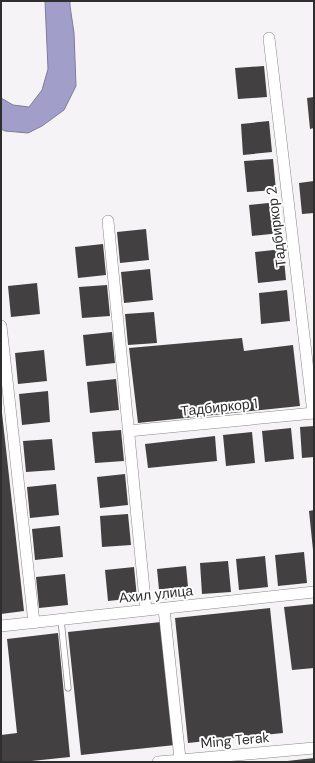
<svg xmlns="http://www.w3.org/2000/svg" width="315" height="763" font-family="'DM Sans',sans-serif">
<style>
.water{fill:#a19ec9;stroke:#7f7c9b}
.building{fill:#434042}
.lines{fill:none;stroke-linecap:round;stroke-linejoin:round}
.lane-casing{stroke:#8b888b;stroke-width:7}
.street-casing{stroke:#8b888b;stroke-width:12}
.lane{stroke:#fff;stroke-width:5.5}
.street{stroke:#fff;stroke-width:11}
.labels{text-anchor:middle;dominant-baseline:central;stroke-width:4;stroke-linejoin:round;paint-order:stroke}
.street-label{font-size:14px;fill:#2f2e2f;stroke:#fff}
</style>
<rect width="100%" height="100%" fill="#f6f3f6"/>
<path class="water" d="M45,1H70V6L74,33L76,86L64,110L42,126L28,133L5,131L1,129V98L13,105L29,107L42,90L48,69Z"/>
<path class="building" d="M264,66L267,97L238,99L235,68Z
M314,97V128L310,129L307,98Z
M269,121L272,152L243,155L241,124Z
M273,159L276,190L247,192L244,161Z
M314,181V213L302,214L299,183Z
M278,202L281,233L252,236L249,205Z
M146,229L149,260L120,263L117,232Z
M103,244L106,275L78,278L75,247Z
M283,249L286,280L258,283L255,252Z
M150,269L153,300L124,303L121,272Z
M37,283L40,314L11,317L8,286Z
M107,285L110,316L82,318L79,287Z
M287,290L290,321L261,324L259,293Z
M154,312L157,343L128,345L125,314Z
M112,332L115,363L86,366L83,335Z
M242,338L244,351L293,345L300,406L138,423L129,348Z
M44,350L47,381L18,384L15,353Z
M116,379L119,410L90,413L87,382Z
M48,391L50,422L22,425L19,394Z
M1,413H2L24,611L1,614Z
M314,426V457L302,458L300,427Z
M291,428L294,459L265,462L262,431Z
M121,430L124,461L95,463L92,432Z
M252,432L255,463L226,466L223,435Z
M215,436L217,461L148,468L145,444Z
M52,439L55,470L26,472L23,441Z
M125,474L128,505L100,508L97,477Z
M56,484L59,515L30,518L27,487Z
M314,510V550H313L309,511Z
M128,514L131,545L102,547L100,516Z
M60,526L63,557L35,560L32,529Z
M304,552L307,583L278,586L275,555Z
M265,556L268,587L239,590L236,559Z
M228,561L231,592L202,594L200,563Z
M186,566L189,597L160,600L157,569Z
M134,567L137,598L108,601L105,570Z
M65,574L68,605L39,608L36,577Z
M314,604V668L292,670L284,607Z
M270,608L283,733L188,743L175,618Z
M161,622L175,745L81,755L68,632Z
M58,633L70,757L22,762H1V735L17,733L7,639Z
M314,758V762H287V761Z"/>
<g class="lines">
<g class="lane-casing">
<path id="lane" d="M61,620L68,688"/>
</g>
<g class="street-casing">
<path id="street" d="M269,38L313,413
M108,221L146,610
M1,326L34,623
M128,431L314,413
M164,609L180,759
M1,626L314,592
M158,762L314,748"/>
</g>
<use href="#lane" class="lane"/>
<use href="#street" class="street"/>
</g>
<g class="labels">
<g class="street-label">
<text transform="translate(276 227) rotate(-97)">Тадбиркор 2</text>
<text transform="translate(219 407) rotate(-6)">Тадбиркор 1</text>
<text transform="translate(156 594) rotate(-6)">Ахил улица</text>
<text transform="translate(235 740) rotate(-5)">Ming Terak</text>
</g>
</g>
<rect width="315" height="763" fill="none" stroke="#2f2e2f" stroke-width="4"/>
</svg>
